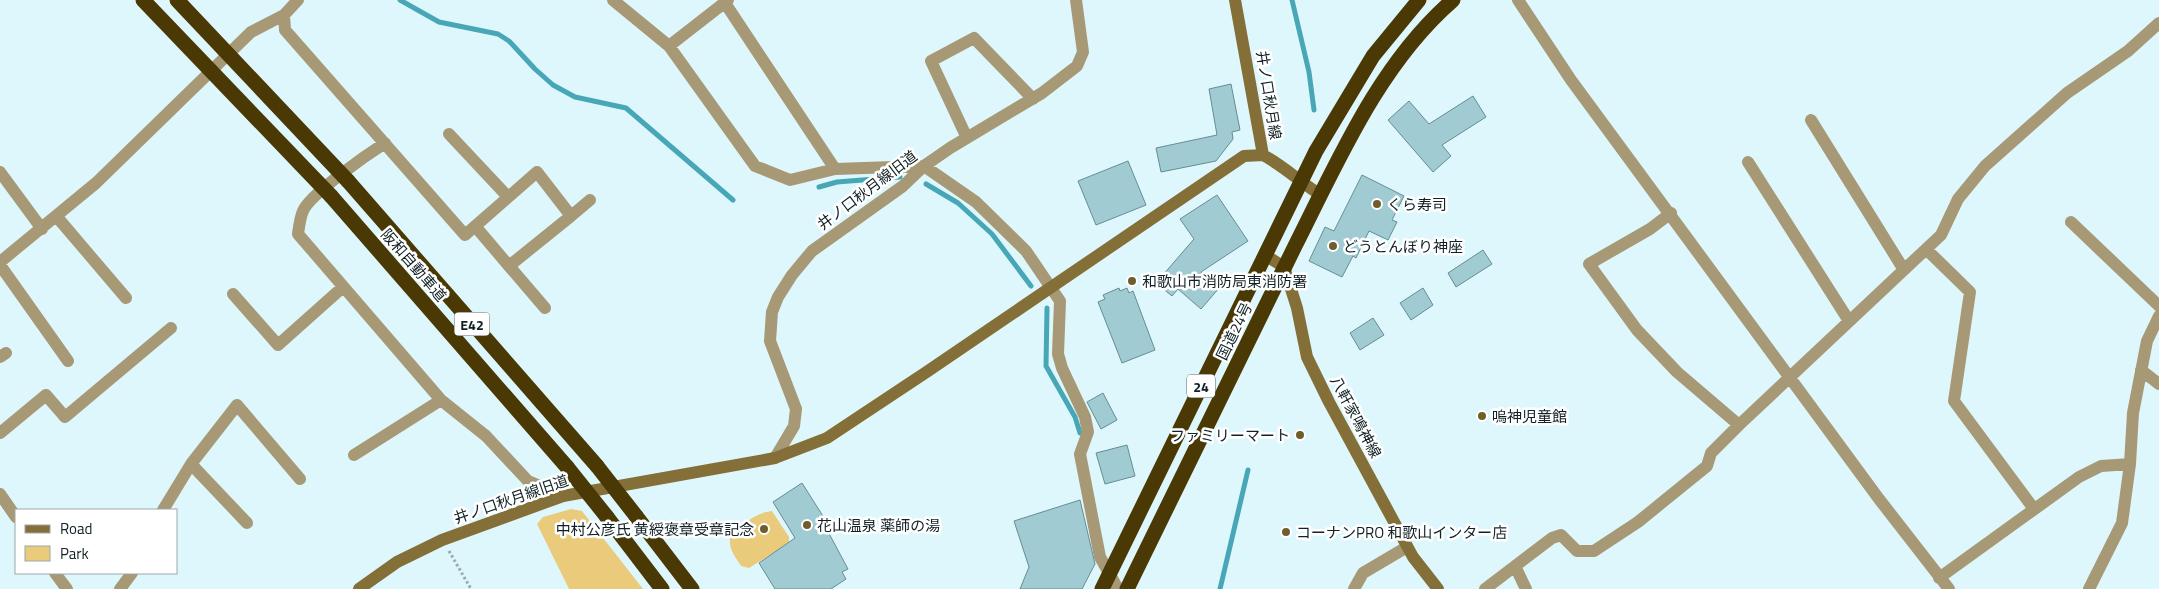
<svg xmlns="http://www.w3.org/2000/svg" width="2159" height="589" font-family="'Titillium Web','Noto Sans JP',sans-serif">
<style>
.green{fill:#e9cb7b}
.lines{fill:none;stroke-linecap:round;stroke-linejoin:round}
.stream{stroke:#48a7b7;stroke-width:5}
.building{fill:#a1cbd3;stroke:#658d94}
.path{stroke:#96acb0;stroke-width:3;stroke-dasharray:2.5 2.5;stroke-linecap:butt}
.street{stroke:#a79975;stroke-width:12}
.secondary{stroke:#836f37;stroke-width:12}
.highway{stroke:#4a3904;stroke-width:15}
.highway-bridge{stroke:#4a3904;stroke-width:15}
.poi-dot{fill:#6f5d2b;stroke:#fff;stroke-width:2}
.labels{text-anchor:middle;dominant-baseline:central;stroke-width:5;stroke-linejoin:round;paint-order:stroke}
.shield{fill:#fff;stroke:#586466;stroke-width:1}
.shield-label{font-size:14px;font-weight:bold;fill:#112125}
.street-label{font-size:15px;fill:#112125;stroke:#fff}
.poi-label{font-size:15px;fill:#112125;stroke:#fff;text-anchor:start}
</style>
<rect width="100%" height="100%" fill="#def7fc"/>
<path class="green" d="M571,509L582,511L643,589H569L537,524L543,517Z
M772,511L789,537V543L749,568L741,566C734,555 727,547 731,534C748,523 751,514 772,511Z"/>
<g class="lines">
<path class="stream" d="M400,0L439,22L498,34L509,41L535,69L553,85L575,97L626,108L733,200
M1292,0L1309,72L1314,110
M926,184L958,203L992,234L1031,286
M819,187L837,182L900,177
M1047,308L1046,366L1075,417L1080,433
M1220,589L1248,470"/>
</g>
<path class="building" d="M1231,84L1240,130L1232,132L1233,139L1216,161L1161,172L1156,148L1217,135L1209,89Z
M1473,96L1486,117L1442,145L1451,156L1433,172L1388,120L1409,101L1429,124Z
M1128,161L1146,205L1096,225L1078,181Z
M1362,175L1404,196L1392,220L1397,222L1388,240L1369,231L1356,258L1353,256L1342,277L1309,261L1325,227L1334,231Z
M1217,195L1248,241L1201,272L1220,287L1201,309L1178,289L1172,296L1156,283L1194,239L1180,219Z
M1483,250L1492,264L1456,287L1448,273Z
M1119,288L1120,291L1127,288L1129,293L1133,291L1155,350L1122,363L1098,302L1105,299L1103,295Z
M1423,288L1433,305L1411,320L1400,303Z
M1373,318L1384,335L1360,350L1350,333Z
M1103,393L1117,420L1101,429L1087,402Z
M1127,445L1135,476L1105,484L1096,453Z
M802,483L828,524L825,526L848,569L842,572L846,579L831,589H775L759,563L795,538L773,502Z
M1080,500L1095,564L1082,589H1020L1029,567L1014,521Z"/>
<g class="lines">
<path class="path" d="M449,551L471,589"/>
<path class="street" d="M613,0L669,46L755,166L790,180L835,169L924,166L976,202L1026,251L1060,301L1058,354L1062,368L1085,417L1088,432L1080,454L1100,557L1118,589
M1518,0L1571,80L1879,499L1949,589
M725,3L835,169
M284,15L285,30L465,235L537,172L571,216L509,266L475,226
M669,46L728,0
M1811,120L1904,270
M449,134L508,197
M967,138L931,61L974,38L1033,99
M385,143C368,154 310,194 303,211C300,218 299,227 298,234L441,400L486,436L528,481L563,496
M1748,162L1849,321
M0,172L42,229
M1671,213L1650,229L1589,264L1637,330L1677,372L1739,425
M571,216L590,200
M57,217L126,298
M2071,222L2159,306
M1926,249L1970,292L1954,401L2034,509
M0,262L96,183L251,32L284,15L298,0
M0,265L68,361
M509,266L545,308
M233,294L278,345L343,287
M0,357L6,353
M2141,370L2159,384
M0,433L46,395L65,417L171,328
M354,455L441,400
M775,458L794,426L796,409L770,341L772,312L778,297L792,275L812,251L903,186L924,166L950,148L1042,93L1077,66L1083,52L1076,0
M191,464L247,523
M0,494L16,517
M163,510L191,464L237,405L300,479
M1515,566L1526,589
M55,573L67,589
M1939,578L2079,477L2101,466L2130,464
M120,589L132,573
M1354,589L1363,573L1407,547
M1485,589L1552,538L1561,535L1577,551H1594L1638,522L1707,466L1711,453L1739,425L1941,235L1958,199L1985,166L2067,93L2128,51L2159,23
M2089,589L2122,523L2130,464L2133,413L2147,341L2159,316"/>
<path class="secondary" d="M1235,0L1263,155
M1263,155C1284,166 1301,183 1321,195
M1265,255L1284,267L1297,308L1307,357L1329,402L1413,557L1438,589
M359,589L397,562L442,540L563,496L775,458L827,438L928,371L1244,156L1263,155"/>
<path class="highway" d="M348,181L597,466
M331,196L567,467
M636,516L692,589
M607,517L662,589
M1102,589L1316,151L1373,56L1419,0
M1127,589C1183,475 1238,360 1295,246C1338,161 1379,64 1453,0"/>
<path class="highway-bridge" d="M143,0L331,196
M177,0L348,181
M597,466L636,516
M567,467L607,517"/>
</g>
<g class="poi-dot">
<circle cx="1377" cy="204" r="5"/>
<circle cx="1333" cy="246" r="5"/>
<circle cx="1132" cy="281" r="5"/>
<circle cx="1482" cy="416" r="5"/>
<circle cx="1300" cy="435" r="5"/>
<circle cx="807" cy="525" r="5"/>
<circle cx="764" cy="529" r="5"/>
<circle cx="1286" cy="532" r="5"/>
</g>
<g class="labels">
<g class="shield">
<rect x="454.5" y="312.5" width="35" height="23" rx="4"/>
<rect x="1187" y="374.5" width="28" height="23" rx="4"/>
</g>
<g class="shield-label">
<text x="472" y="324">E42</text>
<text x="1201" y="386">24</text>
</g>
<g class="street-label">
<text transform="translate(1269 95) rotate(81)">井ノ口秋月線</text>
<text transform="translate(867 190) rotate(-37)">井ノ口秋月線旧道</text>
<text transform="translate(414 265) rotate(49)">阪和自動車道</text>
<text transform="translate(1234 331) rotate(-64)">国道24号</text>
<text transform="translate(1356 417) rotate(62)">八軒家鳴神線</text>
<text transform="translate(511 499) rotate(-19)">井ノ口秋月線旧道</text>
</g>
<g class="poi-label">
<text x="1387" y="204">くら寿司</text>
<text x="1343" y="246">どうとんぼり神座</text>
<text x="1142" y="281">和歌山市消防局東消防署</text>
<text x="1492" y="416">嗚神児童館</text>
<text x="1290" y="435" text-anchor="end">ファミリーマート</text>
<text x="817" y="525">花山温泉 薬師の湯</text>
<text x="754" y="529" text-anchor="end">中村公彦氏 黄綬褒章受章記念</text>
<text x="1296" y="532">コーナンPRO 和歌山インター店</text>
</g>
</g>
<rect x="15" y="509" width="162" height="65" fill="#ffffff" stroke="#a0a6a8"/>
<rect x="25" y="525" width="25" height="8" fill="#836f37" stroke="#a0a6a8"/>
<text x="60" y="534" font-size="15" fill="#112125">Road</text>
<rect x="25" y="546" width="25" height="15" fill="#e9cb7b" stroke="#a0a6a8"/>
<text x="60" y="559" font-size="15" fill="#112125">Park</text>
</svg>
